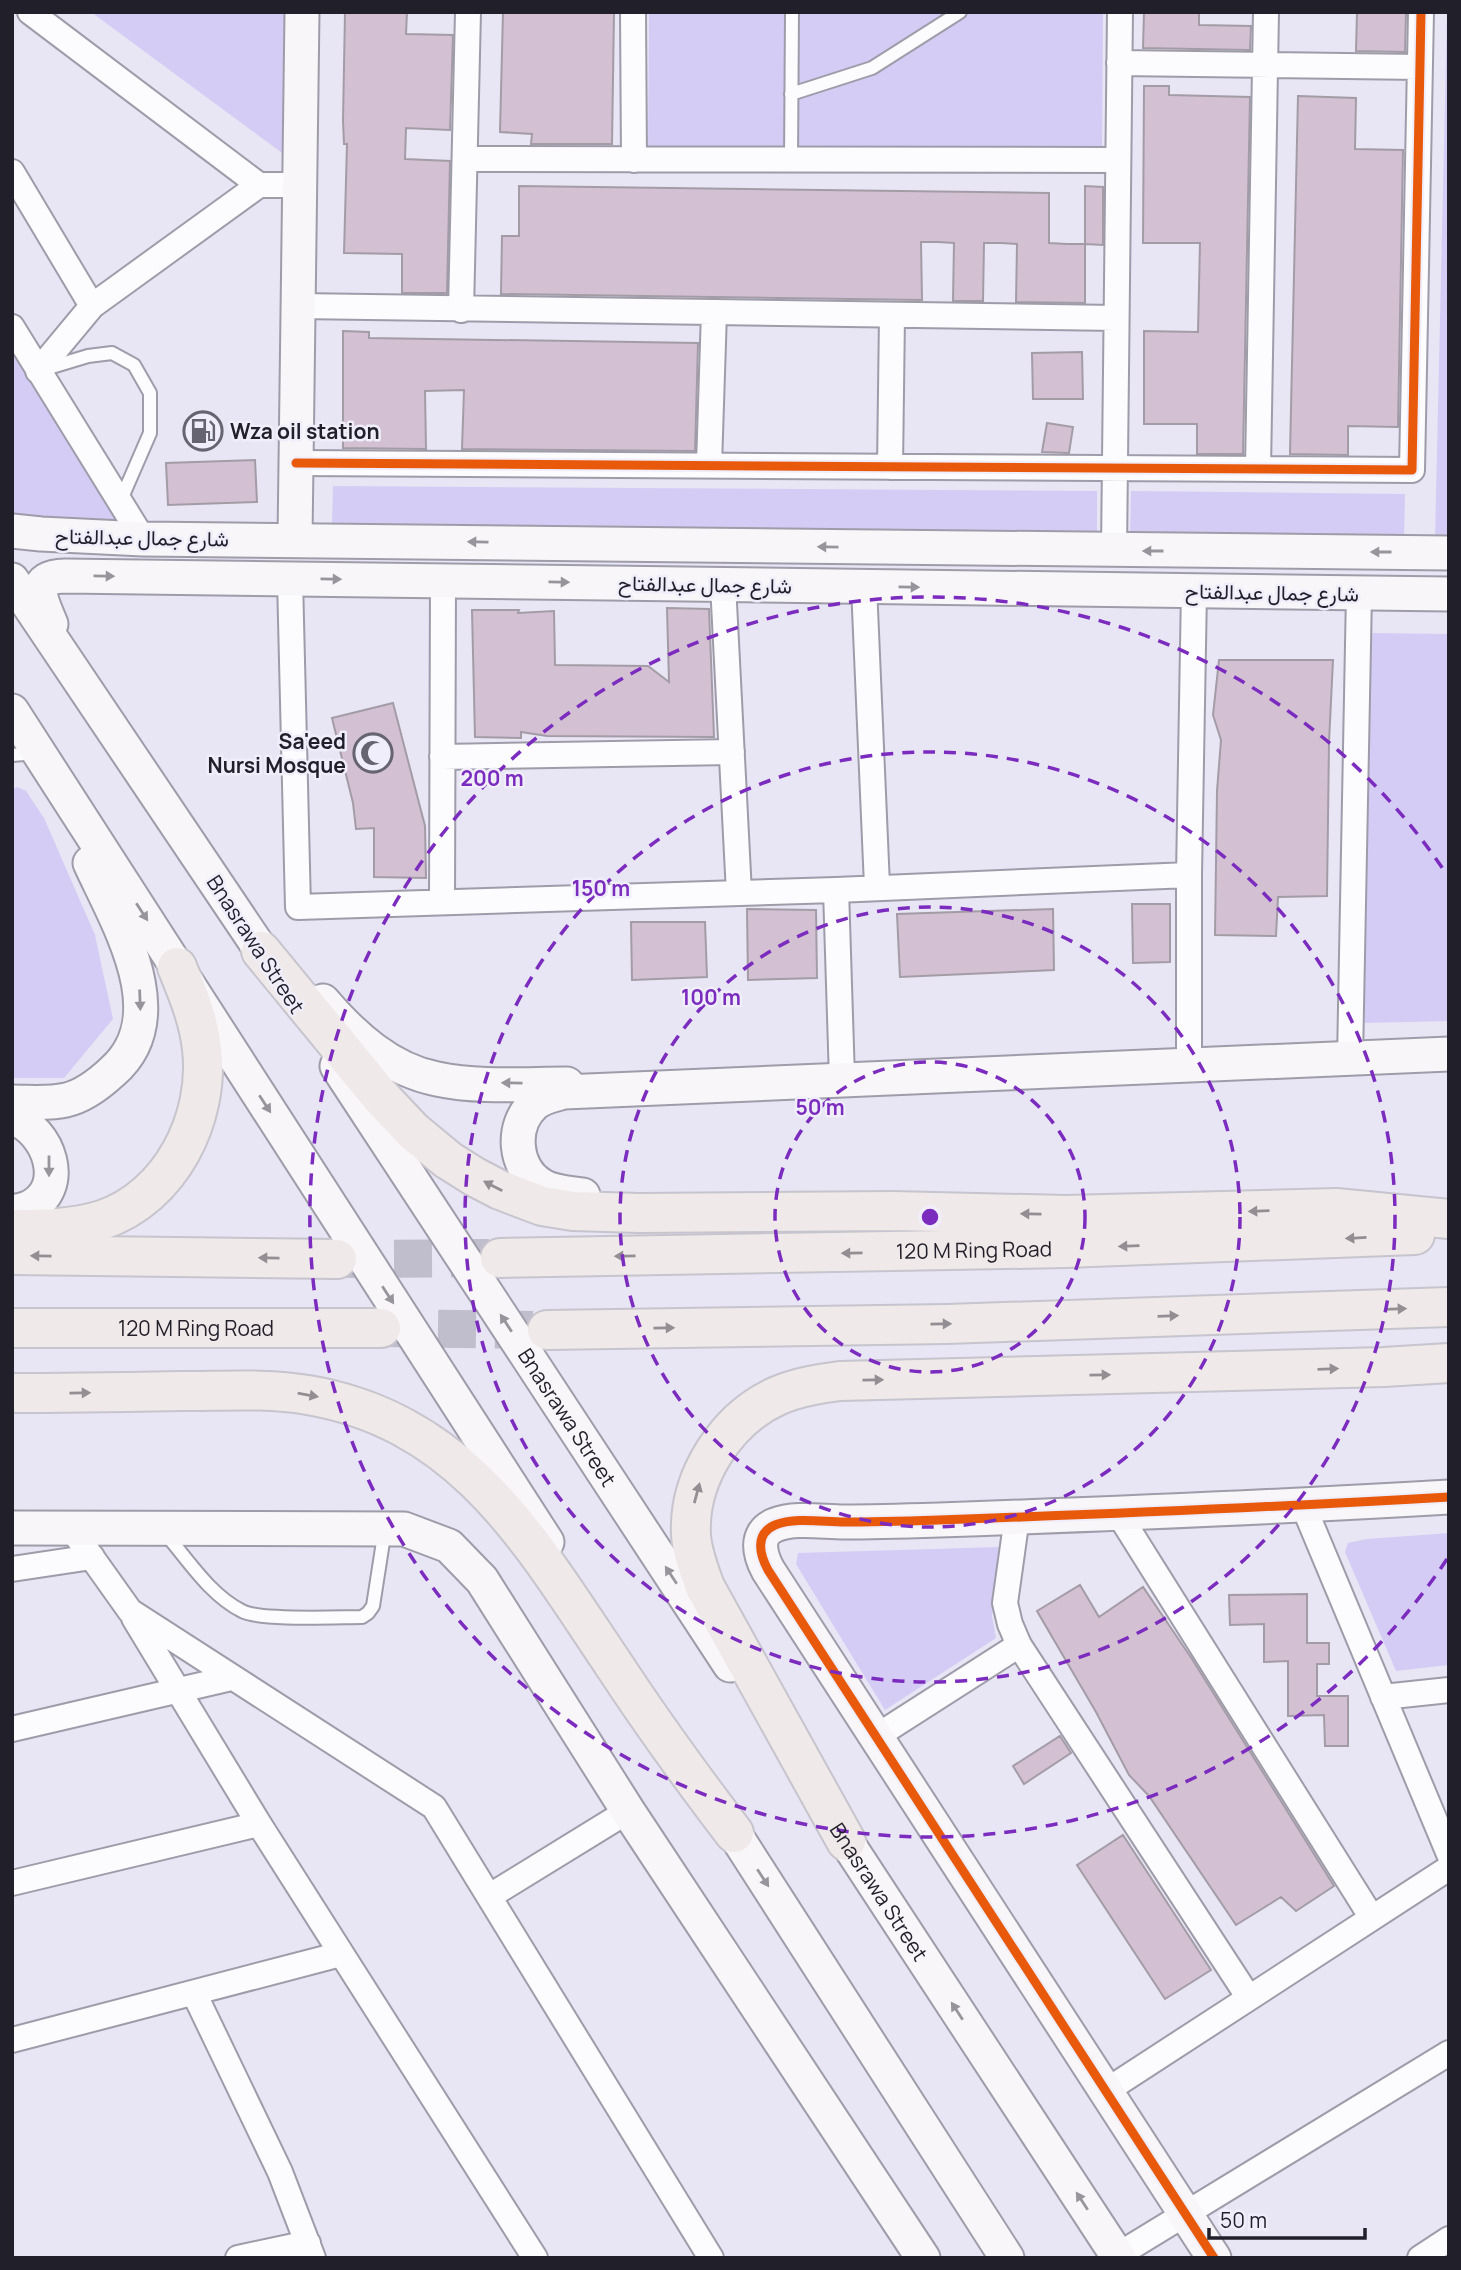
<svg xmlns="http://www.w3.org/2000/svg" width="1461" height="2270" font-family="Manrope,Vazirmatn,sans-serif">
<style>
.green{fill:#d4ccf4}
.building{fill:#d3c1d3;stroke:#a39ca6;stroke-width:2}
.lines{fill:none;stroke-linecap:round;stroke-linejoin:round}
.highway-tunnel{stroke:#c0bdcc;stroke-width:38;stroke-dasharray:38 19;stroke-linecap:butt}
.lane-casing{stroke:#9e9ca9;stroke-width:16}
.street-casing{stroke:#9e9ca9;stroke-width:28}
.secondary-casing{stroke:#9e9ca9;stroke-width:37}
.highway-casing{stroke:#c6c4cc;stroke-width:42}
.lane{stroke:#fcfbfe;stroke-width:12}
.street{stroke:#fcfbfe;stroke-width:24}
.secondary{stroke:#f8f6f8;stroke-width:33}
.highway{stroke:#f0e9e9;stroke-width:38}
.cycleway-casing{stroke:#efeefa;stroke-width:13}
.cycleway{stroke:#e8590c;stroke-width:9}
.oneway{fill:#97959b}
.oneway2{fill:#938e93}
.ring{fill:none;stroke:#7b2cbf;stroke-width:3.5;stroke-dasharray:12 9}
.labels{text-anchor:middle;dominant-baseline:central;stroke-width:5;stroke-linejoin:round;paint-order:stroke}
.poi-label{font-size:21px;font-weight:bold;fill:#211f2a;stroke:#efeefa;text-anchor:start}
.street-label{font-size:21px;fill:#211f2a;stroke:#efeefa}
.centre{fill:#7b2cbf;stroke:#efeefa;stroke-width:3.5}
.ring-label{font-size:21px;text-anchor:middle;font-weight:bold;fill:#7b2cbf;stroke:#efeefa;stroke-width:5;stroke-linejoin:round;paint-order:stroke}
</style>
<rect width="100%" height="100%" fill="#e8e5f5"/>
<path class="green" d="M91,12H292L289,158Z
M649,12H1103L1102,154L648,149Z
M1447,12L1449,539L1435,540Z
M12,340L125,531L16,520L12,514Z
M333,486L1097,491V535L332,526Z
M1131,491L1405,494L1404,538L1130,537Z
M1369,633L1449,634V1021L1362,1023Z
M17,787L26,791L44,818L95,935L113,1019L64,1078H12V790Z
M1449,1533V1665L1396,1671L1345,1552L1348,1543L1367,1539Z
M1001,1547L992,1616L996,1638L885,1710L796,1564L798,1553Z"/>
<path class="building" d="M345,12H407L406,34L453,35L450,130L406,128L405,159L450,161L447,293H402V254L344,253L347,144H344L343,121Z
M503,12H614L612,144H531L532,134L500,132Z
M1144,12H1199V25L1251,26L1250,50L1143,48Z
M1357,12H1406L1405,52L1356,51Z
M1144,86H1169V95L1250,97L1243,454H1197V424H1144V331L1198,332L1200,243H1143Z
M1298,96L1356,98L1355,149L1403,150L1398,427L1348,426V455L1290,454Z
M519,186L1049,193V243L1067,244H1085V186L1103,187V245L1085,244V303L1016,302L1017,244L1001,243H984L983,301H953L954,243L938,242H921L922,300L501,294L502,236H519Z
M343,331L369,332V338L698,343L695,451L462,449L464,390L425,391L426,449L343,448Z
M1082,352L1083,399H1033L1032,353Z
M1047,423L1073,427L1069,453L1042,452Z
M255,460L257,502L168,505L166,463Z
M667,608L709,609L714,737L547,736L521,732V738L475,737L472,610H519L518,613L554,611L555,665L648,666L669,682Z
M1219,660H1333L1329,742L1327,896L1278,897L1276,936L1215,935L1217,791L1221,740L1213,715Z
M393,703L425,826L426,878L374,877V828L356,829L353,803L332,718Z
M1132,904H1170V962L1133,963Z
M747,909L816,910L817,978L748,980Z
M1053,909L1054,970L900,977L897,914Z
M631,922H705L707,977L632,980Z
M1080,1585L1099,1617L1143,1587L1192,1659L1334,1886L1296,1911L1281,1897L1236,1925L1149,1796L1129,1775L1096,1712L1037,1611Z
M1307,1594V1643H1329V1664H1317V1696H1348V1746H1325L1324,1715L1288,1716V1661L1264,1662V1624L1230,1625L1229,1595Z
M1060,1736L1071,1753L1024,1784L1013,1766Z
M1123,1835L1211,1970L1165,1999L1077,1865Z"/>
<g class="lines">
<path class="highway-tunnel" d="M337,1259L494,1258
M381,1328L543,1330"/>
<g class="lane-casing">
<path id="lane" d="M791,94L872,68L960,12
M791,160L792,12
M45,369L88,356L112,353L134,365L150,393V433L120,502
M12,755L36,753
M165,1533C188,1560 210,1595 242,1611C260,1621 338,1617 362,1617L368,1613L373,1606L385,1529"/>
</g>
<g class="street-casing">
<path id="street" d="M30,12L259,185
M633,12L634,160
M1119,63L1420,67
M465,159L1118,160
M12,172L92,306
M298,306L1116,318
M461,310L468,12
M12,327L143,539
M38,371L92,306L259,185H300
M296,463L1412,470L1421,12
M709,465L714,312
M890,467L892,315
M1258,469L1266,12
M1114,551L1120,12
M290,579L298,907L836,890L1189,875
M723,584L739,893
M864,586L877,886
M442,757L732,752
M836,890L842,1079
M442,902L443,581
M1350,1059L1359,593
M1189,1065V875L1194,590
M1303,1505L1449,1854
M1118,1513L1372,1918
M1017,1517L1005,1603L1010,1624L1019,1645L1249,1998
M71,1528L130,1611L434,1807L711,2258
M12,1569L92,1557
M134,1618L259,1824L535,2258
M1383,1697L1449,1690
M12,1729L231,1678
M877,1736L1019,1645
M12,1883L259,1824
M490,1896L628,1811
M194,1993L280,2172L313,2258
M12,2040L341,1954
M1106,2091L1449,1868
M1118,2255L1449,2053
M238,2258L308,2243
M1420,2258L1449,2239"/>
</g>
<g class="secondary-casing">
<g id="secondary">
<path d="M12,531L41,534L143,539L1449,553"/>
<path d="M295,539L302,12"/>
<path d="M12,580L275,971"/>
<path d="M51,624C41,600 28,577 65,576L1449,594"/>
<path d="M12,711L547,1542"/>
<path d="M323,1001C353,1036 390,1070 437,1079C479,1088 525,1084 567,1084"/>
<path id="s1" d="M337,1066L730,1665"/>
<path d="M12,1102C29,1102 50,1104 66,1100C84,1096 99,1084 112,1072C176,1017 117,922 90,863"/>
<path d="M12,1118C49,1129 70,1189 28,1208C23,1210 17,1211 12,1212"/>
<path d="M583,1195C570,1193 553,1193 541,1185C514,1168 510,1126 534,1104C542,1097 554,1095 564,1092L1449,1054"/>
<path d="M12,1528L404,1529L449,1546L482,1580L628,1811L923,2258"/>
<path d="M720,1811L1007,2258"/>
<path id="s2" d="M831,1818L1119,2258"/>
<path d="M1214,2258L768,1570C760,1555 754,1534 775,1525C795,1517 823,1522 844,1522C875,1522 907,1521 939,1520C1109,1514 1279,1507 1449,1497"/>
</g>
</g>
<g class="highway-casing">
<g id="highway">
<path d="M261,951L380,1096L413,1131L448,1160L475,1177L500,1190L542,1206L573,1211L639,1213L893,1211L1066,1215L1336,1208L1449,1219"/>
<path d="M12,1229C42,1229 73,1229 102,1220C171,1197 210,1118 202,1049C199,1020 188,994 177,967"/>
<path d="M12,1255L337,1259"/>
<path id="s3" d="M500,1258L1066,1248L1415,1235"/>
<path id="s4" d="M12,1328H381"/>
<path d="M547,1330L947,1324L1449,1307"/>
<path d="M12,1393C69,1393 125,1392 181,1391C224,1391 266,1388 308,1395C466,1422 532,1544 614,1665C652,1723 692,1778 734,1833"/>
<path d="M846,1841L705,1587C699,1570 692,1553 691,1535C688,1478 726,1419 777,1396C798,1387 818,1384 840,1381L1384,1367L1449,1363"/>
</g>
</g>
<use href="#lane" class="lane"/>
<use href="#street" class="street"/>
<use href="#secondary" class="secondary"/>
<use href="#highway" class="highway"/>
<g class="cycleway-casing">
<path id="cycleway" d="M296,463L1412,470L1421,12
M1214,2258L768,1570C760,1555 754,1534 775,1525C795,1517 823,1522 844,1522C875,1522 907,1521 939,1520C1109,1514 1279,1507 1449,1497"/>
</g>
<use href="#cycleway" class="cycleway"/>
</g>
<defs><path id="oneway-solid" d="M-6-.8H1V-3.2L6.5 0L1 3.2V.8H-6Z" transform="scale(1.75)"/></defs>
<g class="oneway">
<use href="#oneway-solid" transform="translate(478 542) rotate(-179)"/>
<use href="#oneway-solid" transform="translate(828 547) rotate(-179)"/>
<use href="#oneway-solid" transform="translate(1153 551) rotate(-180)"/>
<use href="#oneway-solid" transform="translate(1381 552) rotate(-180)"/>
<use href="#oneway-solid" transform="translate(104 576) rotate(1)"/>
<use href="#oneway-solid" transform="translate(331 579) rotate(1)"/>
<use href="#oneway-solid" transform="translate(559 582) rotate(1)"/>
<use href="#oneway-solid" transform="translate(909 587) rotate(1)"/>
<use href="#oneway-solid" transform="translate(142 912) rotate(57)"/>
<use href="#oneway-solid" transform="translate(140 1000) rotate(88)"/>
<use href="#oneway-solid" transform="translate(512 1083) rotate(-179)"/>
<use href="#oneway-solid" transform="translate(265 1104) rotate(57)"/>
<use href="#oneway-solid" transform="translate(49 1166) rotate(90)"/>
<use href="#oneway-solid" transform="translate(388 1295) rotate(57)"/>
<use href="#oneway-solid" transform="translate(506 1323) rotate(-123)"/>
<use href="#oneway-solid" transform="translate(671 1575) rotate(-123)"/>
<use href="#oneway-solid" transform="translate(763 1878) rotate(57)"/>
<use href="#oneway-solid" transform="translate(957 2011) rotate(-123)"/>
<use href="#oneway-solid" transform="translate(1082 2201) rotate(-123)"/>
</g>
<g class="oneway2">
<use href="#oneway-solid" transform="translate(493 1186) rotate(-153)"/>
<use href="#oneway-solid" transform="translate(1259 1211) rotate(178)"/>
<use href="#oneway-solid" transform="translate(1031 1214) rotate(-179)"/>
<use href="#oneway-solid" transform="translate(1356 1238) rotate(177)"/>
<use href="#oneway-solid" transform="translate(1129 1246) rotate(178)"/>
<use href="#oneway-solid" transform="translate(852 1253) rotate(179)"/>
<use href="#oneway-solid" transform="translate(41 1256) rotate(-179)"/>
<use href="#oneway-solid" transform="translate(625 1256) rotate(179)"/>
<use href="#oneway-solid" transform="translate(269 1258) rotate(-179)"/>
<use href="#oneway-solid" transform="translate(1396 1309) rotate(-2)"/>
<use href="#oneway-solid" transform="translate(1168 1316) rotate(-2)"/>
<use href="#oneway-solid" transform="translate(941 1324) rotate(-1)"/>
<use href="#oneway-solid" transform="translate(664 1328) rotate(-1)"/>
<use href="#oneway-solid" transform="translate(1328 1369) rotate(-2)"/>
<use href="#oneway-solid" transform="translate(1100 1375) rotate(-1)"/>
<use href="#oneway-solid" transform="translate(873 1380) rotate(-1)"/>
<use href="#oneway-solid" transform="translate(80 1393) rotate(-1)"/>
<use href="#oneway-solid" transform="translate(308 1395) rotate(10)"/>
<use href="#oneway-solid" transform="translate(697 1493) rotate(-75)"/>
</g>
<g class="ring">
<circle cx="930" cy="1217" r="155"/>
<circle cx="930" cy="1217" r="310"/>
<circle cx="930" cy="1217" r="465"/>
<path d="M1447 1559A620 620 0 1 1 1447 875"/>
</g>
<defs>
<g id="fuel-ring" transform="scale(2.0125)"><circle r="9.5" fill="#efeefa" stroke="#676471" stroke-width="1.5"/><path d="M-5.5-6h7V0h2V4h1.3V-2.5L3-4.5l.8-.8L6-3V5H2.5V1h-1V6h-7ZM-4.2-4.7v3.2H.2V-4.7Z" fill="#676471"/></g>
<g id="mosque-ring" transform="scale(2.0125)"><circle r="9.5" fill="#efeefa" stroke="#676471" stroke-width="1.5"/><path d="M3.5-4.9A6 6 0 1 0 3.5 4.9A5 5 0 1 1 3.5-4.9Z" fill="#676471"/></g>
</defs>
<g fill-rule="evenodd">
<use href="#fuel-ring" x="203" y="431"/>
<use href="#mosque-ring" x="373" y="753"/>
</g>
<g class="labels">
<g class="poi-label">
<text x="230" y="431">Wza oil station</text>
<text x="346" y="741" text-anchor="end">Sa'eed<tspan x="346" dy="24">Nursi Mosque</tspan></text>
</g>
<g class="street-label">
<text transform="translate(142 537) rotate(1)">شارع جمال عبدالفتاح</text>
<text transform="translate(705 584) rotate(1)">شارع جمال عبدالفتاح</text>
<text transform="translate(1272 592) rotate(1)">شارع جمال عبدالفتاح</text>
<text transform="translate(256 944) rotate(57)">Bnasrawa Street</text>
<text stroke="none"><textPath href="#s3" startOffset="474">120 M Ring Road</textPath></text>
<text stroke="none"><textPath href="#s4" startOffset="184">120 M Ring Road</textPath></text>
<text stroke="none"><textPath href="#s1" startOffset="420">Bnasrawa Street</textPath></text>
<text stroke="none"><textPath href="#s2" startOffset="88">Bnasrawa Street</textPath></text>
</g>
</g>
<circle cx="930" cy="1217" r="10" class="centre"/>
<g class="ring-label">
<text x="492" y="786">200 m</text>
<text x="601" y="896">150 m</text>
<text x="711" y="1005">100 m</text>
<text x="820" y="1115">50 m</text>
</g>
<rect width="1461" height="2270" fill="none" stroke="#211f2a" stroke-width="28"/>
<path d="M1209 2228v10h156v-10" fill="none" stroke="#211f2a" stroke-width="3.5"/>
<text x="1220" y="2228" font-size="21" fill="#211f2a" stroke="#efeefa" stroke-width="5" paint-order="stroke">50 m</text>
</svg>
